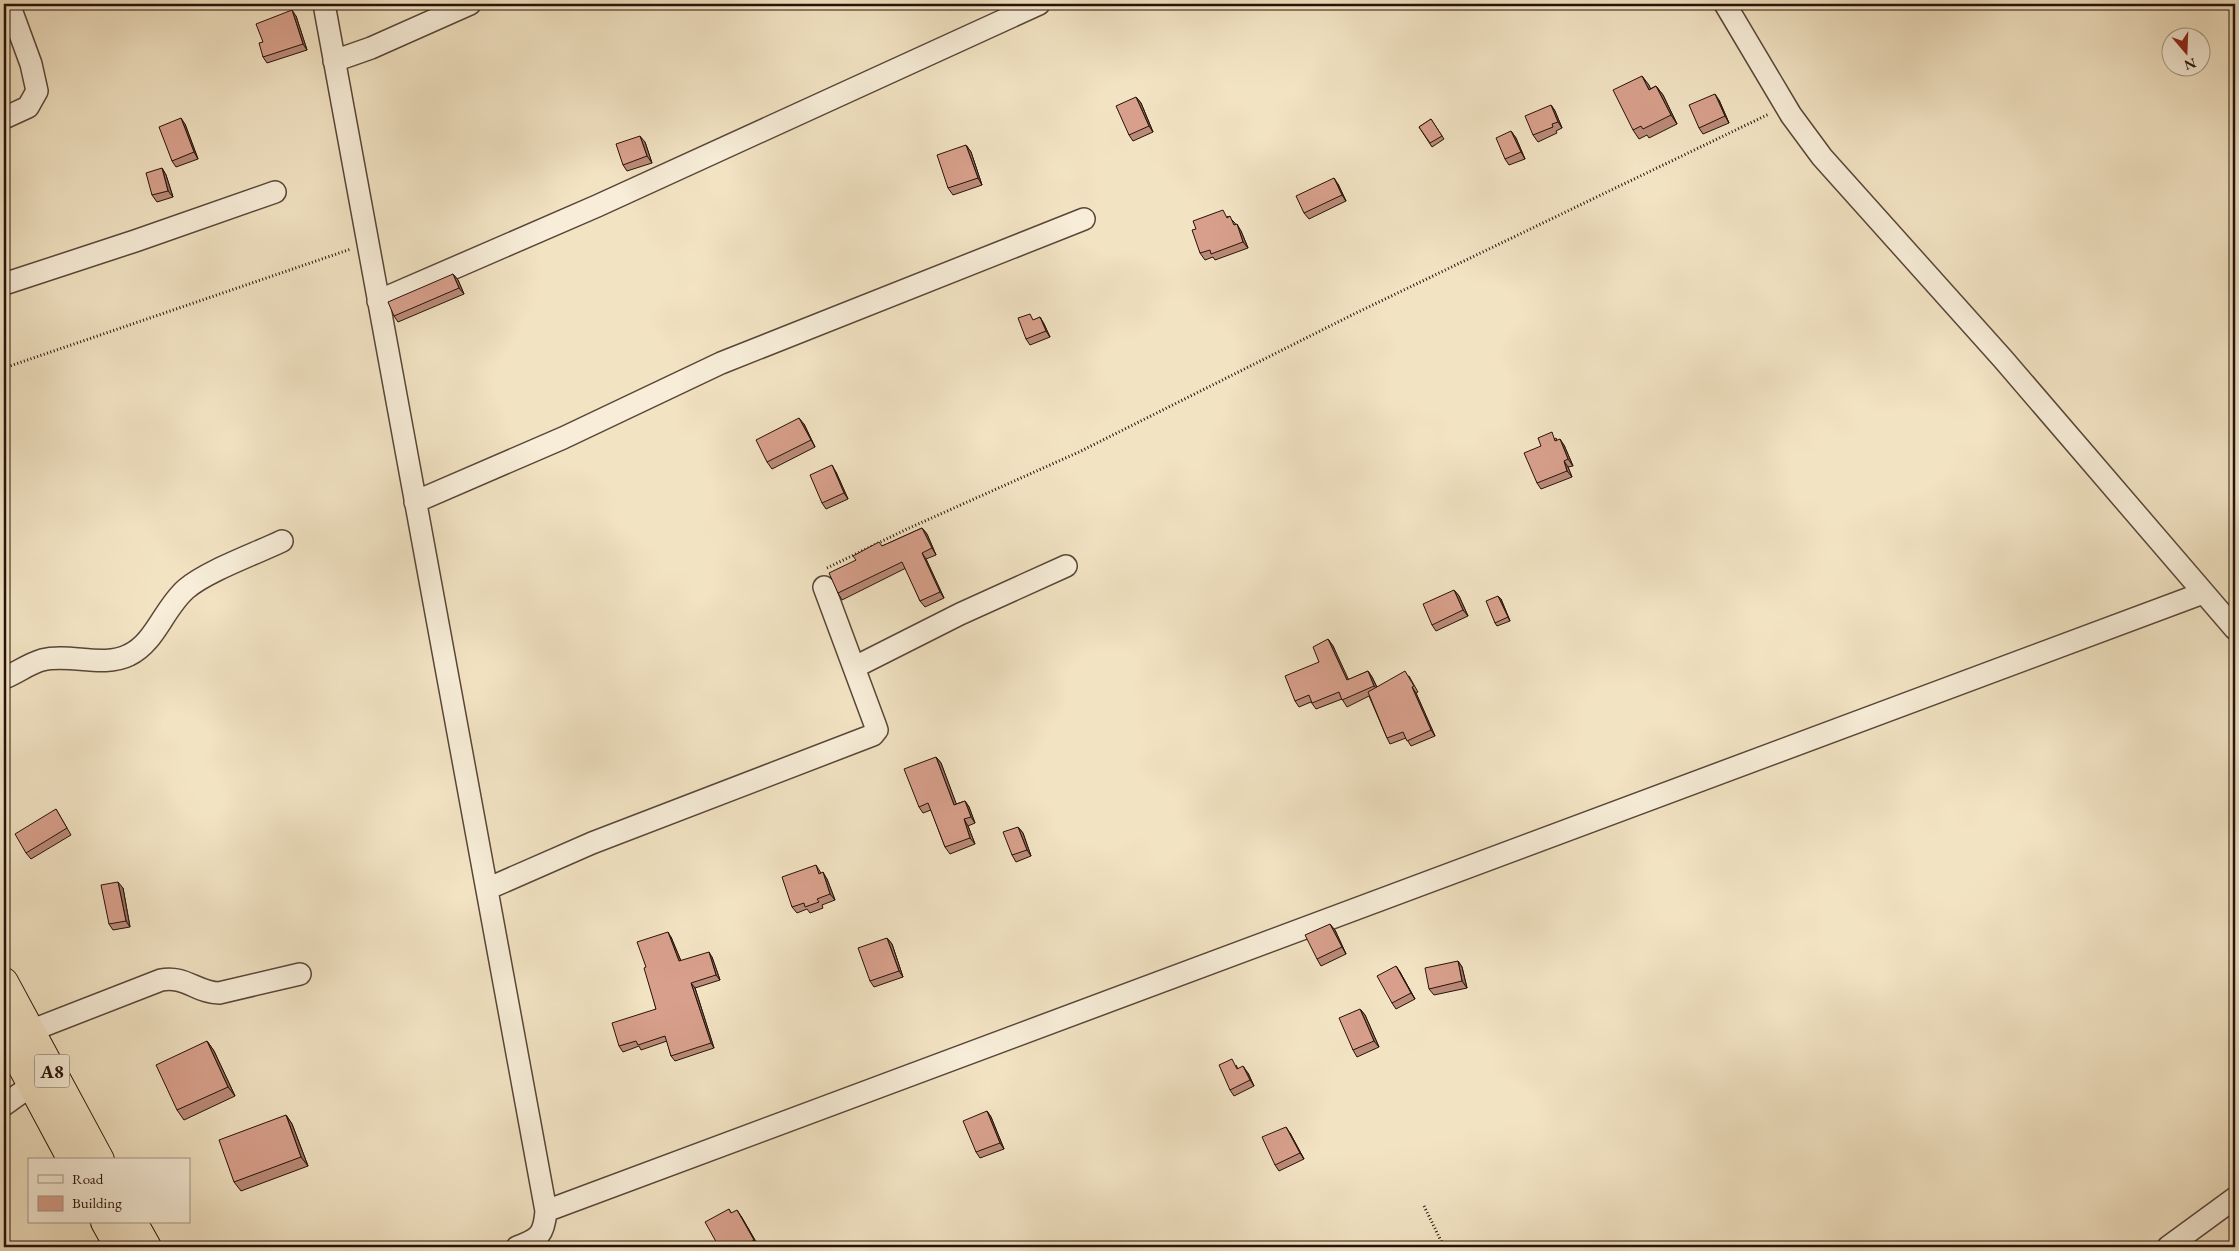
<svg xmlns="http://www.w3.org/2000/svg" width="2239" height="1251" font-family="'EB Garamond',serif">
<style>
.lines{fill:none;stroke-linecap:round;stroke-linejoin:round}
.minor-casing{stroke:#594638;stroke-width:24}
.trunk-casing{stroke:#261209;stroke-width:30}
.path{stroke:#261209;stroke-width:3;stroke-dasharray:1 2.5;stroke-linecap:butt}
.minor{stroke:#f7edd8;stroke-width:21}
.trunk{stroke:#f2e3c3;stroke-width:28}
.wall{fill:#ba8a78;stroke:#261209}
.shaded-wall{fill:#977062;stroke:#261209}
.building{fill:#d8a08c;stroke:#261209}
.labels{text-anchor:middle;dominant-baseline:central;stroke-width:4;stroke-linejoin:round;paint-order:stroke}
.shield{fill:#f7edd8;stroke:#655447;stroke-width:1}
.shield-label{font-size:19px;font-weight:bold;fill:#261209}
</style>
<rect width="100%" height="100%" fill="#f2e3c3"/>
<filter id="stains"><feTurbulence type="fractalNoise" baseFrequency=".004" numOctaves="4"/><feColorMatrix values="0 0 0 0 .2 0 0 0 0 .09 0 0 0 0 .02 0 0 0 .5 -.17"/></filter>
<radialGradient id="worn" r=".72"><stop offset=".6" stop-color="#630" stop-opacity="0"/><stop offset="1" stop-color="#630" stop-opacity=".3"/></radialGradient>
<g class="lines">
<g class="minor-casing">
<path id="minor" d="M324,4L546,1211C544,1235 539,1239 517,1247
M1725,4L1791,115L1822,157L2003,359L2235,629
M334,61L371,48L470,4
M4,118L28,107L37,91L31,64L9,4
M4,284L135,241L275,192
M378,301L597,206L1039,4
M415,502L563,438L721,363L1084,219
M855,667L960,614L1066,566
M4,678C17,673 28,664 42,660C70,653 103,668 129,655C155,643 164,608 186,589C207,571 255,554 282,541
M487,889L592,843L873,735L877,730L876,727L824,587
M30,1031L161,980C184,975 198,993 219,993L300,974
M4,1105L32,1085
M546,1211L2203,593
M2168,1247L2235,1198"/>
</g>
<g class="trunk-casing">
<path id="trunk" d="M4,982L100,1160
M4,1033L72,1160
M105,1222L119,1247
M133,1222L147,1247"/>
</g>
<path class="path" d="M4,368L351,249
M827,568L907,529L1079,452L1354,314L1769,114
M1424,1206L1444,1247"/>
<use href="#minor" class="minor"/>
<use href="#trunk" class="trunk"/>
</g>
<path class="wall" d="M296,16L307,50L267,63L263,57V42Z
M1642,76L1650,89L1656,86L1663,95L1677,124L1649,138L1647,135L1639,139L1633,130Z
M1136,97L1141,103L1153,132L1133,141L1129,135Z
M1719,100L1729,123L1703,134L1699,128Z
M1551,105L1555,111L1562,128L1556,131L1557,133L1538,142L1533,135Z
M1431,119L1444,139L1432,147L1419,127Z
M185,124L198,159L176,167L172,161Z
M1511,131L1516,138L1525,159L1509,165L1505,159Z
M645,142L652,163L627,171L623,165Z
M966,145L971,152L982,185L953,195L948,188Z
M162,168L166,175L173,197L157,202L152,195Z
M1338,184L1346,201L1309,219L1304,213Z
M1228,216L1235,223L1236,225L1241,231L1248,248L1215,260L1213,257L1205,260L1200,253Z
M453,274L458,280L464,294L398,322L394,316Z
M1040,317L1044,324L1050,337L1030,345L1026,339L1034,320Z
M804,424L815,447L772,469L767,462Z
M1556,438L1557,440L1564,445L1573,466L1568,467L1572,477L1541,489L1537,483L1541,446Z
M836,472L848,499L826,509L822,503Z
M922,528L927,534L936,555L926,559L944,598L925,607L920,601L906,568L842,600L838,593L856,560L882,546Z
M1454,590L1459,596L1468,616L1436,631L1432,625Z
M1501,599L1510,621L1497,626L1495,623Z
M1328,639L1333,646L1348,680L1368,671L1372,677L1377,687L1409,676L1418,692L1416,693L1435,736L1411,746L1406,738L1390,744L1387,738L1369,696L1347,707L1342,699L1316,709L1311,702L1299,707L1295,701L1319,662Z
M936,757L941,763L956,804L965,801L969,807L975,823L968,826L975,844L950,854L945,847L931,810L923,813L919,807Z
M56,809L71,835L31,859L26,853Z
M1018,827L1023,833L1031,856L1016,862L1012,855Z
M816,865L821,873L827,879L835,900L822,905L823,908L810,913L807,909L797,913L792,907Z
M123,888L130,927L113,930L109,924Z
M1335,930L1346,954L1321,966L1317,959Z
M671,937L681,961L712,957L720,980L695,988L714,1048L675,1061L671,1056L667,1041L641,1050L639,1046L623,1052L619,1046L656,1009L646,967Z
M887,938L892,944L903,977L874,987L870,981Z
M1458,961L1462,967L1467,988L1434,995L1429,989Z
M1396,966L1400,972L1415,999L1396,1009L1392,1003Z
M1360,1009L1365,1015L1379,1047L1357,1057L1353,1050Z
M207,1041L214,1051L235,1096L184,1120L177,1110Z
M1236,1065L1238,1069L1248,1073L1254,1086L1234,1096L1230,1090Z
M987,1111L991,1117L1004,1149L980,1158L976,1152Z
M286,1115L292,1124L308,1166L241,1191L234,1182Z
M1290,1133L1304,1159L1279,1171L1275,1165Z
M729,1209L731,1213L741,1216L759,1247H719Z"/>
<path class="shaded-wall" d="M292,10L296,16L307,50L303,44Z
M1642,76L1649,85L1655,99L1649,90Z
M1656,86L1663,95L1677,124L1671,115Z
M1715,94L1719,100L1729,123L1725,116Z
M1136,97L1141,103L1153,132L1149,126Z
M1551,105L1555,111L1562,128L1558,122Z
M181,118L185,124L198,159L194,152Z
M1511,131L1516,138L1525,159L1521,152Z
M640,136L645,142L652,163L647,156Z
M966,145L971,152L982,185L978,178Z
M162,168L166,175L173,197L168,191Z
M1334,178L1338,184L1346,201L1342,195Z
M1237,224L1241,231L1248,248L1243,242Z
M453,274L458,280L464,294L459,288Z
M1040,317L1044,324L1050,337L1046,331Z
M799,418L804,424L815,447L811,440Z
M1560,439L1564,445L1573,466L1568,459Z
M1564,461L1568,467L1572,477L1567,471Z
M832,465L836,472L848,499L844,493Z
M922,528L927,534L936,555L932,548Z
M922,553L926,559L944,598L940,592Z
M1454,590L1459,596L1468,616L1463,610Z
M1498,596L1501,599L1510,621L1508,617Z
M1328,639L1333,646L1352,687L1347,680Z
M1368,671L1372,677L1379,692L1374,686Z
M1412,687L1416,693L1435,736L1431,730Z
M936,757L941,763L959,811L954,805Z
M965,801L969,807L975,823L971,817Z
M964,819L968,826L975,844L970,838Z
M1018,827L1023,833L1031,856L1027,850Z
M823,872L827,879L835,900L830,894Z
M118,882L123,888L130,927L126,921Z
M1330,924L1335,930L1346,954L1342,947Z
M668,932L671,937L683,966L679,961Z
M887,938L892,944L903,977L899,971Z
M709,952L712,957L720,980L716,975Z
M1458,961L1462,967L1467,988L1462,981Z
M1396,966L1400,972L1415,999L1411,993Z
M691,983L695,988L714,1048L711,1043Z
M1360,1009L1365,1015L1379,1047L1374,1041Z
M207,1041L214,1051L235,1096L228,1087Z
M1243,1066L1248,1073L1254,1086L1250,1080Z
M987,1111L991,1117L1004,1149L1000,1143Z
M286,1115L292,1124L308,1166L301,1157Z
M1286,1127L1290,1133L1304,1159L1300,1153Z
M737,1210L741,1216L759,1247L754,1240Z"/>
<path class="building" d="M292,10L303,44L263,57L259,43L263,42L256,24Z
M1642,76L1649,90L1656,86L1671,115L1643,129L1641,126L1633,130L1613,90Z
M1715,94L1725,116L1699,128L1689,105Z
M1136,97L1149,126L1129,135L1116,106Z
M1551,105L1558,122L1552,124L1553,127L1533,135L1525,116Z
M181,118L194,152L172,161L159,127Z
M1431,119L1442,136L1430,143L1419,127Z
M1511,131L1521,152L1505,159L1496,138Z
M640,136L647,156L623,165L616,144Z
M966,145L978,178L948,188L937,155Z
M162,168L168,191L152,195L146,173Z
M1334,178L1342,195L1304,213L1296,196Z
M1223,210L1227,218L1230,216L1234,225L1237,224L1243,242L1211,254L1210,250L1200,253L1192,230L1196,229L1193,221Z
M453,274L459,288L394,316L388,302Z
M1030,314L1033,320L1040,317L1046,331L1026,339L1018,318Z
M799,418L811,440L767,462L756,440Z
M1552,432L1555,441L1560,439L1568,459L1564,461L1567,471L1537,483L1524,453L1541,446L1538,438Z
M832,465L844,493L822,503L810,475Z
M922,528L932,548L922,553L940,592L920,601L902,562L838,593L829,573L856,560L853,556L879,542L882,546Z
M1454,590L1463,610L1432,625L1423,604Z
M1498,596L1508,617L1495,623L1486,601Z
M1328,639L1347,680L1368,671L1374,686L1342,700L1339,692L1312,703L1309,695L1295,701L1285,676L1319,662L1313,647Z
M1405,671L1414,686L1412,687L1431,730L1407,741L1403,732L1387,738L1368,692Z
M936,757L954,805L965,801L971,817L964,819L970,838L945,847L928,803L919,807L904,769Z
M56,809L67,828L26,853L15,834Z
M1018,827L1027,850L1012,855L1003,832Z
M816,865L819,874L823,872L830,894L817,899L819,902L805,907L804,903L792,907L782,877Z
M118,882L126,921L109,924L101,885Z
M1330,924L1342,947L1317,959L1305,935Z
M668,932L679,961L709,952L716,975L691,983L711,1043L671,1056L665,1036L638,1045L636,1041L619,1046L612,1023L656,1009L644,968L646,967L637,942Z
M887,938L899,971L870,981L858,948Z
M1458,961L1462,981L1429,989L1425,968Z
M1396,966L1411,993L1392,1003L1377,976Z
M1360,1009L1374,1041L1353,1050L1339,1018Z
M207,1041L228,1087L177,1110L156,1065Z
M1232,1059L1237,1069L1243,1066L1250,1080L1230,1090L1219,1065Z
M987,1111L1000,1143L976,1152L963,1121Z
M286,1115L301,1157L234,1182L219,1140Z
M1286,1127L1300,1153L1275,1165L1262,1137Z
M729,1209L731,1213L737,1210L754,1240L742,1247H719L705,1222Z"/>
<g class="labels">
<rect class="shield" x="34.5" y="1054.5" width="35" height="33" rx="4"/>
<g class="shield-label">
<text x="52" y="1071">A8</text>
</g>
</g>
<rect width="2239" height="1251" fill="none" stroke="#f2e3c3" stroke-width="20"/>
<rect x="5" y="5" width="2229" height="1241" fill="none" stroke="#261209" stroke-width="2.5"/>
<rect x="10" y="10" width="2219" height="1231" fill="none" stroke="#261209"/>
<rect x="28" y="1158" width="162" height="65" fill="#f7edd8" stroke="#a39585"/>
<rect x="38" y="1175" width="25" height="8" fill="#f7edd8" stroke="#a39585"/>
<text x="72" y="1184" font-size="15" fill="#261209">Road</text>
<rect x="38" y="1196" width="25" height="15" fill="#d8a08c" stroke="#a39585"/>
<text x="72" y="1208" font-size="15" fill="#261209">Building</text>
<g transform="translate(2186 52) rotate(161)"><circle r="24" fill="#f7edd8" stroke="#a39585"/>
<path d="M0-4L9 19L0 12L-9 19Z" fill="#8f2418"/>
<text y="-8" font-size="14" font-weight="bold" text-anchor="middle" fill="#261209">N</text>
</g>
<rect width="100%" height="100%" filter="url(#stains)"/>
<rect width="100%" height="100%" fill="url(#worn)"/>
</svg>
